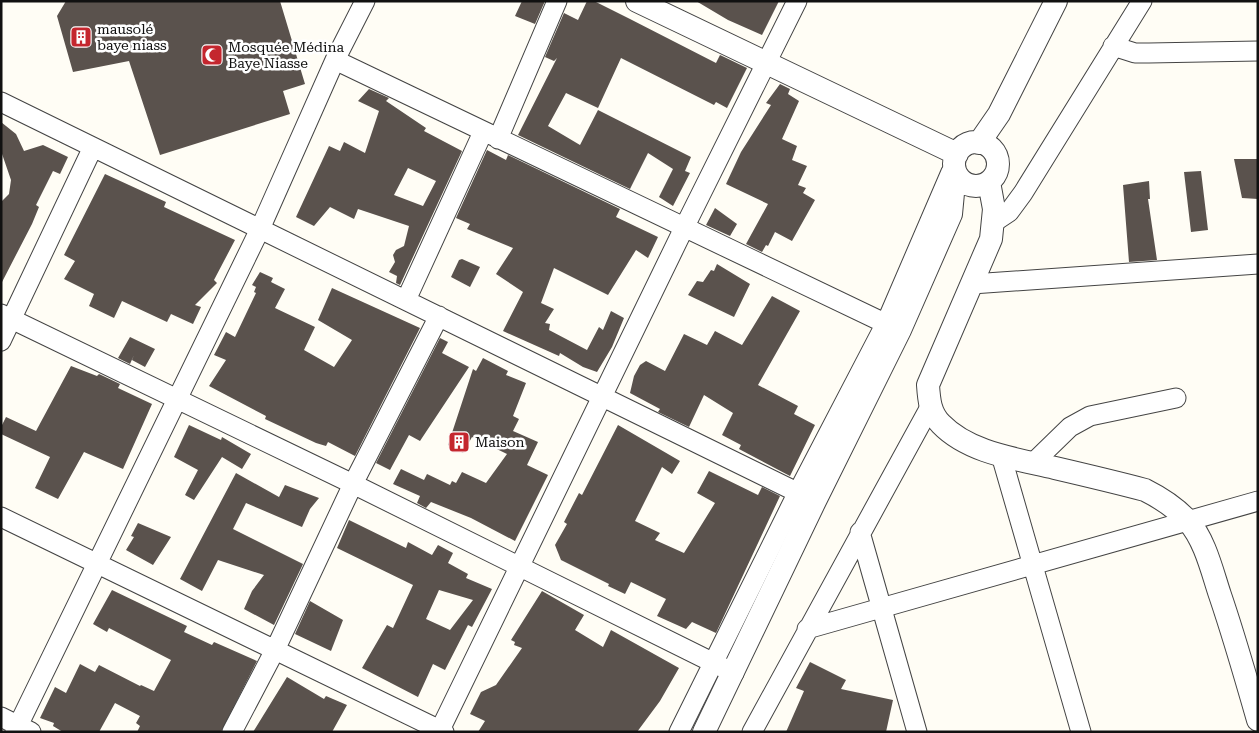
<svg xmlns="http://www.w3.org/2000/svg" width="1259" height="733" font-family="'Roboto Serif',serif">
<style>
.building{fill:#5a524d;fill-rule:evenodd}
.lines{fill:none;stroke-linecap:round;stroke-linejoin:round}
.minor-casing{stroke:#444;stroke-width:21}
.tertiary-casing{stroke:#444;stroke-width:24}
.minor{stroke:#fff;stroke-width:19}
.tertiary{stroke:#fff;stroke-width:22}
.labels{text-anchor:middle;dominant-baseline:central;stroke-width:5;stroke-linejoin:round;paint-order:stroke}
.poi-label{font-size:14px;fill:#111;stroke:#fff;text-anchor:start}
</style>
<rect width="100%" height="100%" fill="#fffdf5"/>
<path class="building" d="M66,1H280L305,84L283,91L290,114L160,155L129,61L73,72L57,16Z
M522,1H545L535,24L515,16Z
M587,1H594L630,19L716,63L720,55L747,68L727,108L716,102L714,105L621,58L598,108L566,93L548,126L580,145L598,110L691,157L685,171L690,173L673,206L659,197L673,169L648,153L630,189L518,135L557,58L554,61L545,57L564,13L578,20Z
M696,1H779L762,35L728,20Z
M780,84L790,89L788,94L799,101L782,139L797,146L792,160L807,166L798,185L806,188L803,193L815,200L792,241L775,232L768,246L766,245L762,252L746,244L768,204L726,184L741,152L771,105L766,103Z
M369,89L389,98L386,101L426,128L424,131L462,151L400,285L396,283L397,276L389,272L395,262L393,255L396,250L404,246L409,226L358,209L354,219L330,207L314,226L296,217L329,146L340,151L344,142L365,153L379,111L358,101ZM408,168L436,181L423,206L394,195Z
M1,122L16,134L24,151L43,145L68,157L60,174L53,171L36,205L39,207L32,224L1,284V202L9,194L11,180L1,151Z
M487,150L506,160L508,155L620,209L616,217L658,237L648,258L636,250L608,295L554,268L541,303L554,309L545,323L550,324L549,330L587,350L599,327L603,330L611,311L624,318L612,347L597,372L583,367L560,353L559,356L503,331L523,292L496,274L513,248L467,229L470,224L456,218Z
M1234,159H1258V199L1242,198Z
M1201,171L1208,230L1191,232L1184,172Z
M105,174L166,202L164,207L235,240L214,280L217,283L195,305L201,307L193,324L171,314L167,322L122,301L114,318L89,306L94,294L64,279L75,261L64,255Z
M1149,181L1150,199H1148L1157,260L1129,262L1123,185Z
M715,208L737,224L730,236L706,225Z
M462,259L480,267L470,287L451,277L459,260Z
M717,264L750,284L734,317L688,295L697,281L703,282L711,270L714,271Z
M260,272L273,278L271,282L285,289L275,308L315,327L304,350L334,367L352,340L318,320L332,288L420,328L355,456L328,442L326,446L316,443L265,419L266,416L209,386L226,360L214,355L226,332L235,337L256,293L254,292L256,287L252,285Z
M772,296L800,311L758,385L798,406L794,414L815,425L790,476L739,449L741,445L722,435L733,413L704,395L689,427L658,412L660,409L630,393L634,376L640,365L646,361L665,371L684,334L707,345L715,331L742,345Z
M130,337L155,349L145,367L132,360L134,355L130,364L118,358Z
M440,338L448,342L442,353L469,367L420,441L409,435L390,470L376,463Z
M483,358L508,371L506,375L526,383L513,416L519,419L513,431L538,442L527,465L548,475L515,541L471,518L431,502L426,508L417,503L420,496L393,484L401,469L424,480L427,474L450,485L452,481L456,483L462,472L486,483L507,454L472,437L463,453L448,445L473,369L476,371Z
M71,366L97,376L99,374L120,384L118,388L152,404L123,469L84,452L58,499L35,488L50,457L1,434V427L6,417L36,431Z
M189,425L221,440L222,437L251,454L242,469L222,457L194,500L185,495L198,470L174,457Z
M618,425L680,461L672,474L662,467L635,521L660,533L655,540L684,553L715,503L697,493L709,471L758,495L762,487L780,496L716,633L692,622L686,629L657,616L666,599L631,582L625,594L608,586L609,584L561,560L555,545L567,524L564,522L579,493L582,495Z
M236,473L279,497L285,485L319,498L310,509L302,527L246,503L233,529L303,564L274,625L244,609L252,591L264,575L218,560L202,591L180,579Z
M349,520L406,548L408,542L432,555L438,545L453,553L448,563L468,574L466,578L492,589L472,627L468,625L445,670L433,664L418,697L362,668L387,625L393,628L413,585L337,548ZM439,590L473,600L450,630L426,619Z
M138,523L171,537L153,565L126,550L134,537L131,536Z
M112,590L187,626L184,632L212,645L214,642L257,661L221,732H137L140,726L136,723L140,716L115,703L99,732H63L53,726L54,723L40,718L55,687L66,693L80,664L95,672L99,665L140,686L141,685L154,691L171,660L109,628L107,632L93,624Z
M542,591L584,615L575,630L603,647L611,630L679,668L660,701L637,732H478L485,721L470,714L481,692L496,685L522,648L514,645L515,642L511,640Z
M310,601L343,620L331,651L295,634Z
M810,662L846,680L841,689L893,700L886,732H786L804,691L796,688Z
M287,677L324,699L326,696L347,705L332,732H253Z"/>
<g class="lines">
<g class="minor-casing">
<path id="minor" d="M1113,46L1135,53H1149L1258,51
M335,60L897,329
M1,102L815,501
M498,139L557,1
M994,222L1009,212L1023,193L1142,1
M972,284L1258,264
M406,300L483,132
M1,314L353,484L734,673
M1,341L93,147
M1001,455L1081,732
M1033,463L1070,427L1090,416L1176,398
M1,517L444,732
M860,532L917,732
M807,629L1258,501
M1,717L31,732
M15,732L260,229L335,60L365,1
M232,732L275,650L353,484L439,316
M439,732L684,228L797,1
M679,732L798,492L886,323L951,172
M752,732L930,407"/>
</g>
<g class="tertiary-casing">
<path id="tertiary" d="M637,1L957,154
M954 164a22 22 0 1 1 44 0a22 22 0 1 1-44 0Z
M979,143L999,114L1056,1
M989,182L994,209L991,239L928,385C929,400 930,413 941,424C969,453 1017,459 1055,468C1085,475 1115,482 1145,490C1161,498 1176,508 1188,521C1205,540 1212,571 1220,595C1234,636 1246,678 1258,720
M704,732L815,501L900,330L951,214L955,172"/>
</g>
<use href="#minor" class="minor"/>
<use href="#tertiary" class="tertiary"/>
</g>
<defs>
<g id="building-square" transform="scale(1.125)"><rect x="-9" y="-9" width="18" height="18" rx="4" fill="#c4262e" stroke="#fff"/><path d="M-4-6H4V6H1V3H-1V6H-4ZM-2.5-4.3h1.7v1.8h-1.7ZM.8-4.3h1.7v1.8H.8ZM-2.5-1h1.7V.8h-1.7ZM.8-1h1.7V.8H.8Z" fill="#fff"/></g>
<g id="mosque-square" transform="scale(1.125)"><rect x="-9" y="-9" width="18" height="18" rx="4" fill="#c4262e" stroke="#fff"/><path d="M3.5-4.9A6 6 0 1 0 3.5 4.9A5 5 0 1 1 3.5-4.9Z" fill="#fff"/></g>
</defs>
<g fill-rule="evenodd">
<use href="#building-square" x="81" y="37"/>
<use href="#mosque-square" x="212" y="55"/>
<use href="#building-square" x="459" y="442"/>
</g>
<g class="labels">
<g class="poi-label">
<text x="97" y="29">mausolé<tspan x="97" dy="16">baye niass</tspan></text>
<text x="228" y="47">Mosquée Médina<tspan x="228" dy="16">Baye Niasse</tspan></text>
<text x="475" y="442">Maison</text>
</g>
</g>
<rect width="1259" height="733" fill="none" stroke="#111111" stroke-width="5"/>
</svg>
